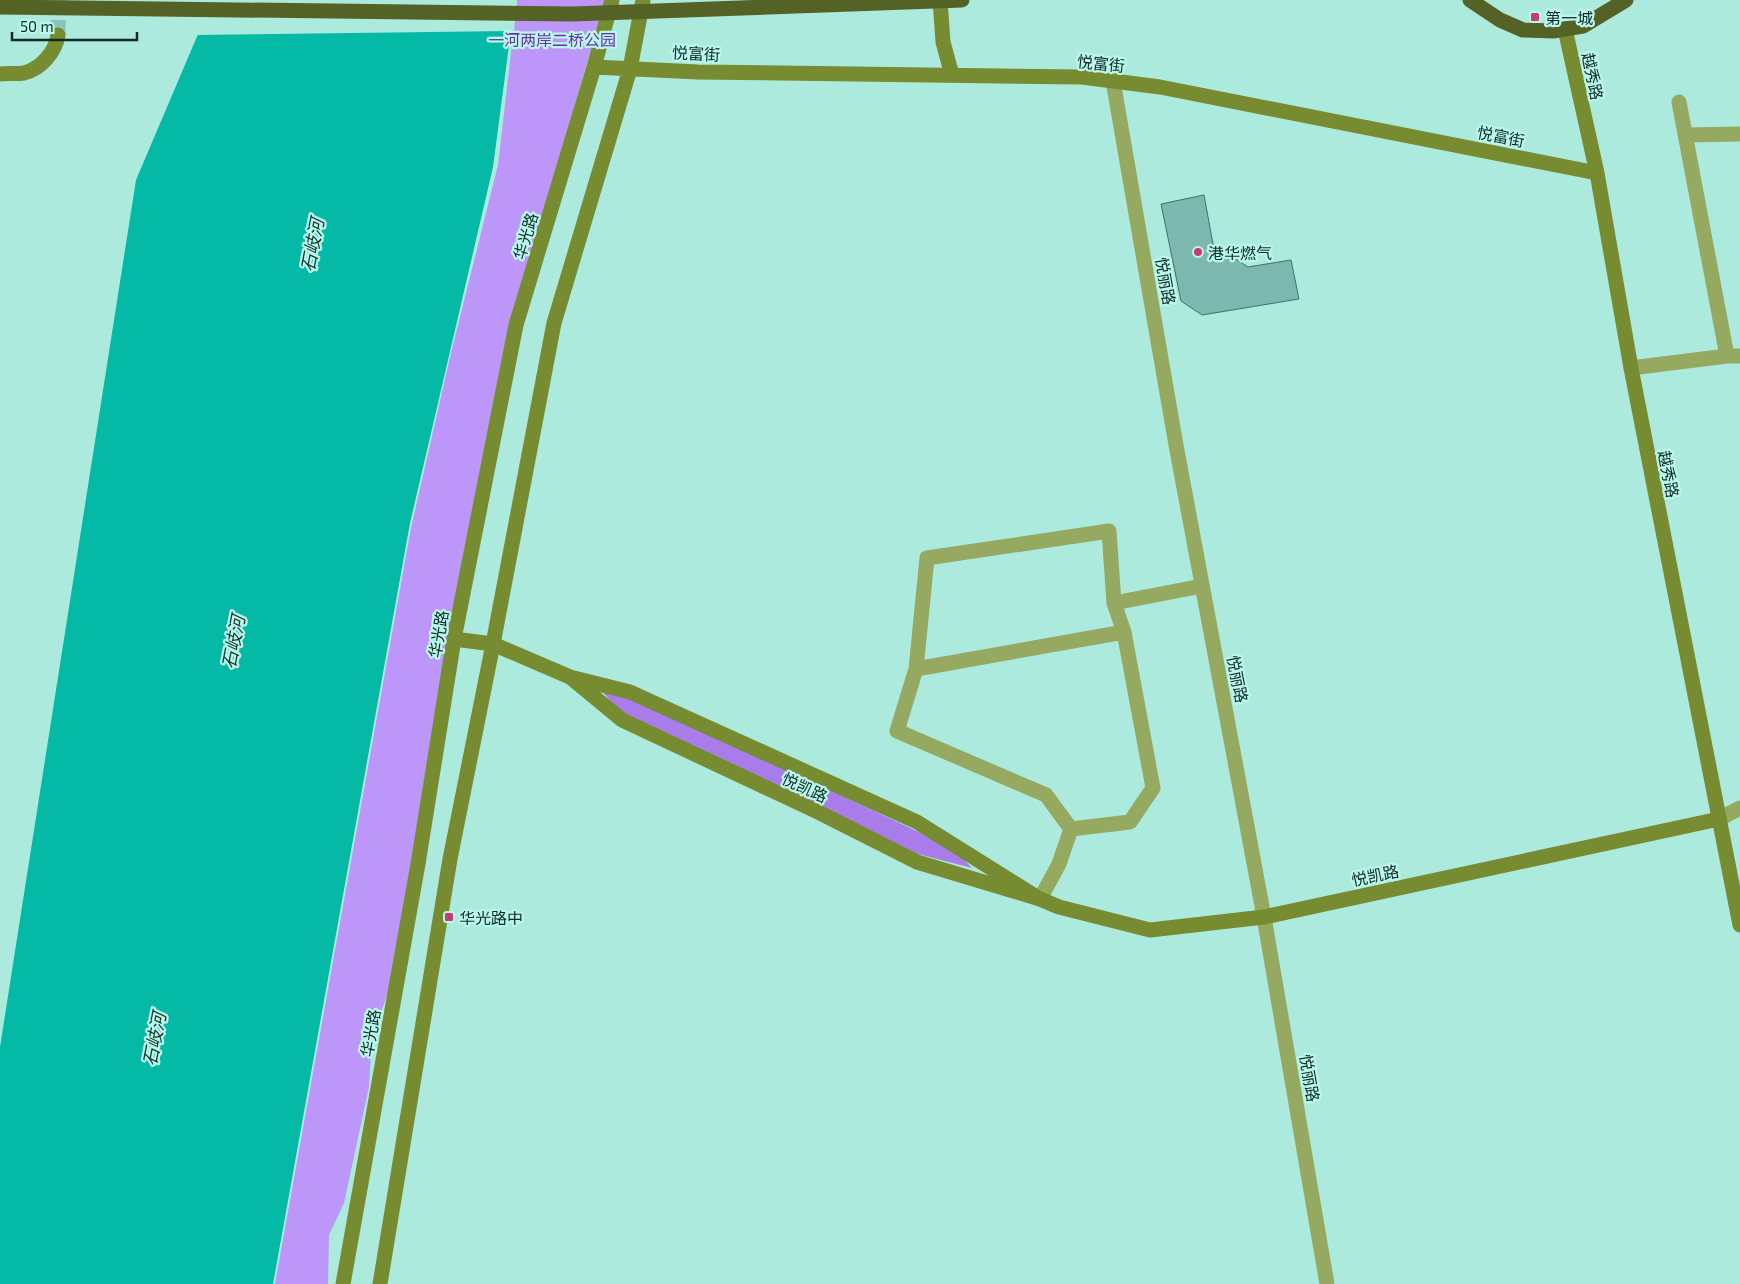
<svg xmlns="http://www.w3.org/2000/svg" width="1740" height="1284" font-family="'Exo 2','Noto Sans SC',sans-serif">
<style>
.green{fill:#bd96f9}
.forest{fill:#a97de9}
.water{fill:#04b9a5}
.pier{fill:#aceade}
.building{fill:#7cb8ad;stroke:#39756b}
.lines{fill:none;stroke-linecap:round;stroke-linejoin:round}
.secondary-tunnel{stroke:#8dc4b9;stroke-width:15;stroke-dasharray:15 8;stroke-linecap:butt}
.street{stroke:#96a961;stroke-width:15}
.secondary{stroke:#778c31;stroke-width:15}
.highway{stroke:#546225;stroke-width:15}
.highway-bridge{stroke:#546225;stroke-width:15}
.poi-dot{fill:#c63b71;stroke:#b9f7eb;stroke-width:2}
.labels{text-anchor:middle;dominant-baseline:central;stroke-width:4.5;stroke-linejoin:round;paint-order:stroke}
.poi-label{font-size:16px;fill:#112a26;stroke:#b9f7eb;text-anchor:start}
.park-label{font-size:16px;fill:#6b2fac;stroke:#b9f7eb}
.street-label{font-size:16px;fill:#112a26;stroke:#b9f7eb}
.water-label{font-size:18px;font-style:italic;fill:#16352f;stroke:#b9f7eb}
</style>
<rect width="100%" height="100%" fill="#aceade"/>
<path class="green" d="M517,0H605L523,285L453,620L425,774L396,970L372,1037L369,1087L344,1203L329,1235L328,1284H275L411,528L451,353L498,165Z"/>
<path class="forest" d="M600,689L628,695L923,834L957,852L972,868L914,853L620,712Z"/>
<path class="water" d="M515,0L493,167L410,523L273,1284H0V1047L136,180L207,13Z"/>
<path class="pier" d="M206,0H517L514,31L195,35L205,12Z"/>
<path class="building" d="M1204,195L1213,244L1248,267L1291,260L1299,299L1202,315L1181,301L1161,204Z"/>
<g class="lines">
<path class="secondary-tunnel" d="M58,35L59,0"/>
<path class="street" d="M1113,81L1176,445L1264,917L1327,1284
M1679,102L1727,356
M1686,135L1740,134
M1631,368L1727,356H1740
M1109,531L1114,603L1124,632L1153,788L1130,822L1071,829L1046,795L897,731L916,669L927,558Z
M1114,603L1202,586
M916,669L1124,632
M1719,819L1740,808
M1040,899L1059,864L1071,829"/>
<path class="secondary" d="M940,0L943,42L952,75
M1565,29L1597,173L1631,368L1740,925
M594,67L698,72L1082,77L1160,87L1597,173
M0,74C8,73 17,74 24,73C41,69 56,51 58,35
M454,639L493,644L570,677
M1040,899L917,862L818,812L622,720L570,677L630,692L917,822L1040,899L1059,907L1150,930L1264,917L1719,819
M343,1284L418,864L454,639L516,325L594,67L612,0
M380,1284L450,859L493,644L554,323L630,69L643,0"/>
<path class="highway" d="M1470,0L1500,20L1523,30L1553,31L1583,26L1626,0"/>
<path class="highway-bridge" d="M0,7L573,14L962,0"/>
</g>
<g class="poi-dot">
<rect x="1530" y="12" width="10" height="10" rx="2.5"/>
<circle cx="1198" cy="252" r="5"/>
<rect x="444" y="912" width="10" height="10" rx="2.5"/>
</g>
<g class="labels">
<g class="poi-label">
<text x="1545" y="17">第一城</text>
<text x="1208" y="252">港华燃气</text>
<text x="459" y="917">华光路中</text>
</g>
<g class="park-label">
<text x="552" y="39">一河两岸二桥公园</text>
</g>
<g class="street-label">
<text transform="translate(696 53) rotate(3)">悦富街</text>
<text transform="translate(1101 63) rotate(6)">悦富街</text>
<text transform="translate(1593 76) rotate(78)">越秀路</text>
<text transform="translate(1501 136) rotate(11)">悦富街</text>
<text transform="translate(525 236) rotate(-73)">华光路</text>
<text transform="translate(1166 281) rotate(80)">悦丽路</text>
<text transform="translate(1669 474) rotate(79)">越秀路</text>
<text transform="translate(438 634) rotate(-80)">华光路</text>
<text transform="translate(1238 679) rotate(79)">悦丽路</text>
<text transform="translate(805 787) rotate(25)">悦凯路</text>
<text transform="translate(1375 875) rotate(-12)">悦凯路</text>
<text transform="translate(370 1033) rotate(-80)">华光路</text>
<text transform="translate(1310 1078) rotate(80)">悦丽路</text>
</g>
<g class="water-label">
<text transform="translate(312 245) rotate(-79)">石岐河</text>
<text transform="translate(233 642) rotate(-79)">石岐河</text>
<text transform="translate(154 1039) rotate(-79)">石岐河</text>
</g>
</g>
<path d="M12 32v8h125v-8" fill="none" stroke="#112a26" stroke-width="2.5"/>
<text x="20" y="32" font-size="15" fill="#112a26" stroke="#b9f7eb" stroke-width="4" paint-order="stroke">50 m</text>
</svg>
